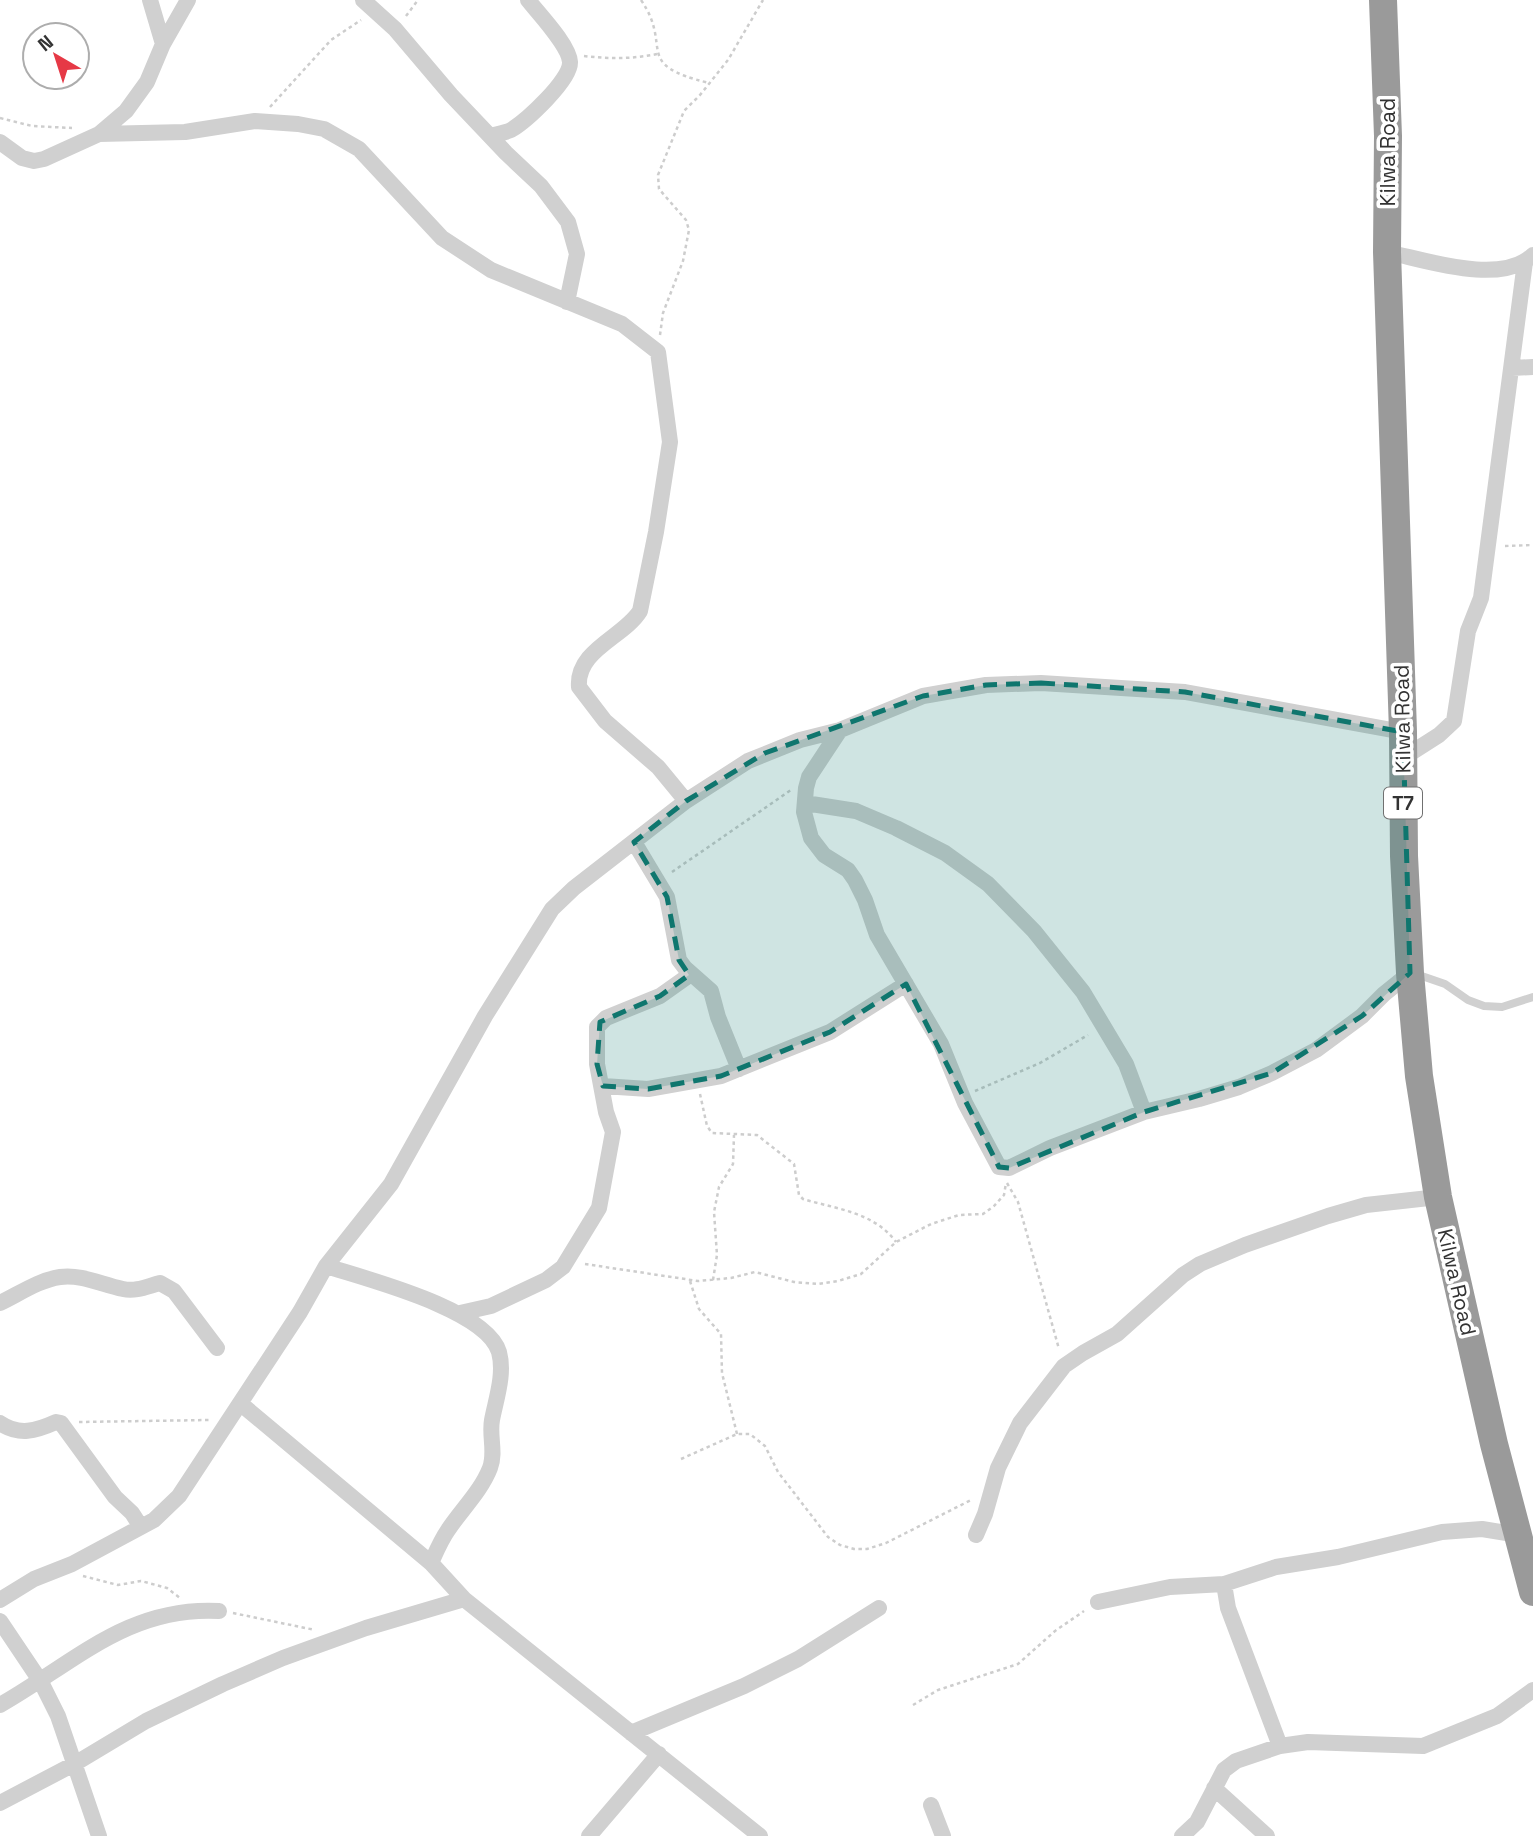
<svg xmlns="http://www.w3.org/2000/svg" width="1533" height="1836" font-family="'Space Grotesk',sans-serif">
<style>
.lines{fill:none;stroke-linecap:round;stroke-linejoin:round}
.path{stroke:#cdcdcd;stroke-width:2.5;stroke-dasharray:3.5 3.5;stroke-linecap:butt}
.lane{stroke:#d0d0d0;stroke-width:8}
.street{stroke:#d0d0d0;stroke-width:16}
.highway{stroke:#9a9a9a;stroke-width:28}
.marked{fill:#0f766e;fill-opacity:0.2;stroke:#0f766e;stroke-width:5;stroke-dasharray:14 9;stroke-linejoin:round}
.labels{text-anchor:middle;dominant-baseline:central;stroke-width:7;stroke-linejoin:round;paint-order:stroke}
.shield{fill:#fff;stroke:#707070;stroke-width:2}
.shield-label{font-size:19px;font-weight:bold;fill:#333}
.street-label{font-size:21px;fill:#333;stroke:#fff}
</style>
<rect width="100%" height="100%" fill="#fff"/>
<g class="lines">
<path class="path" d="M641,0C674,48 631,64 709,83
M406,16L418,0
M584,56C609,59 633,59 657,54
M270,107L331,40L361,20
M0,118L32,126L72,128
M660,335L663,313L683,261L689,230L686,220L659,189L658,175L684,111L700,95L728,60L763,0
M1505,546L1533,545
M672,872L791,790
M975,1091L1040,1063L1088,1035
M700,1094L707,1126L712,1133L757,1135L794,1164L799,1195L803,1199C836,1209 874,1212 896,1242
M1007,1183L1018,1202L1059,1349
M585,1264L698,1281L731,1278L755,1272L794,1282L818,1284L838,1281L861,1274L896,1242L931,1224L959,1215L983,1214L994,1206L1004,1195L1006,1183
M713,1280L717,1255L714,1212L719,1187L733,1164L734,1135
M690,1281L699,1309L721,1334L722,1373L737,1434
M79,1422L209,1420
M681,1459L737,1434H750L765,1446L778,1472L828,1537L840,1545L854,1549H867L886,1543L973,1499
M83,1576L118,1585L141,1581L167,1588L180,1598
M233,1613L315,1630
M913,1705L938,1690L1018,1664L1055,1631L1084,1611"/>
<path class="lane" d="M1416,974L1445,984L1468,1000L1484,1006L1502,1007L1533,997"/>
<path class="street" d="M150,0L163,44
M363,0L395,29L451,95L506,153L541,186L568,222L577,254L567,302
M99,134L126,111L147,82L163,44L188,0
M490,136C497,134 504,133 511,130C526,121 571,80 570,62C569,45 539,14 528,0
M0,142L22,158L34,161L44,159L99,134L185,132L255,121L298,124L324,129L359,149L442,238L491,270L622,324L658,352L670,442L656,532L640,611C624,637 576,650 579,687L605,721L658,767L686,801
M1387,252C1426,260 1501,286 1533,255
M1512,368L1533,367
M840,730L809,777L806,788L804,812L811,838L824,855L848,870L855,880L865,900L877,935L941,1044L965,1103L999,1167L1009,1168L1050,1148L1144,1112L1199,1099L1239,1087L1272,1073L1316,1050L1362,1016L1384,994L1410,973
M1403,758L1439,735L1454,721L1468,631L1481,598L1525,262
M805,803L856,811L896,828L945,853L988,884L1034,931L1083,992L1126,1064L1144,1112
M634,842L667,897L679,960L685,968L711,991L718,1017L739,1069
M603,1086L648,1089L721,1076L830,1032L906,984
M326,1266C366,1279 486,1309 499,1352C505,1374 496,1399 492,1420C489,1436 496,1452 490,1468C481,1491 462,1509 448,1530C441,1540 436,1552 431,1563
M0,1303C19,1294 39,1280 60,1277C82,1274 102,1285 123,1289C136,1292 148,1286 160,1283L174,1291L217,1348
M460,1313L491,1306L546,1280L563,1267L599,1208L613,1132L606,1112L597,1064V1027L606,1018L660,996L691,974
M241,1404L431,1563L464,1599
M0,1423C19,1436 36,1431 56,1422L61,1423L115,1497L132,1513L141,1527
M976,1535L985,1514L998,1468L1020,1423L1064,1366L1083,1353L1117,1334L1183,1275L1200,1264L1245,1245L1328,1216L1366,1205L1438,1197
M1224,1584L1228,1608L1280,1746
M0,1600L34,1579L72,1564L141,1527L154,1520L179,1496L300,1312L326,1266L391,1184L485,1016L552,909L574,888L686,801L748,761L800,740L840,730L923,696L986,685L1041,683L1185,692L1403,732
M1098,1602L1170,1587L1224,1584L1276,1567L1338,1557L1442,1532L1482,1529L1519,1535
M0,1621L41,1682L58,1716L99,1836
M0,1705C74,1663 128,1606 219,1611
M631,1733L744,1686L798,1659L879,1608
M1214,1788L1267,1836
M0,1803L76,1763L146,1721L223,1684L283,1658L366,1628L464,1599L760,1836
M931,1805L943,1836
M589,1836L659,1754
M1182,1836L1197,1822L1224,1770L1236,1761L1280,1746L1308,1742L1423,1746L1497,1716L1533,1690"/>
<path class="highway" d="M1383,0L1388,136L1387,252L1403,732L1404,856L1410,973L1419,1076L1438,1197L1494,1444L1533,1592"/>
</g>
<path class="marked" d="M1041,683L1185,692L1403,732L1410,973L1362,1016L1272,1073L1144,1112L1009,1168L999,1167L906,984L830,1032L721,1076L648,1089L603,1086L597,1064L600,1022L660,996L689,975L679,960L667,897L634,842L686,801L765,753L923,696L986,685Z"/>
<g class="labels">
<rect class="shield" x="1384" y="787.5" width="38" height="31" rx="5"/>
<g class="shield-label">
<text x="1403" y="803">T7</text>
</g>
<g class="street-label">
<text transform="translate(1387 152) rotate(-90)">Kilwa Road</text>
<text transform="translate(1402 719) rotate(-91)">Kilwa Road</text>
<text transform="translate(1457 1282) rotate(77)">Kilwa Road</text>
</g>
</g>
<g transform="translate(56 56) rotate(321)"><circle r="33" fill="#ffffff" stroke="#adadad" stroke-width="2"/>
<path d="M0-5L12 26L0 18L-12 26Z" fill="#e63946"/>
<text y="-10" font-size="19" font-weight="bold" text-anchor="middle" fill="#333333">N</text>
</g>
</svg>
